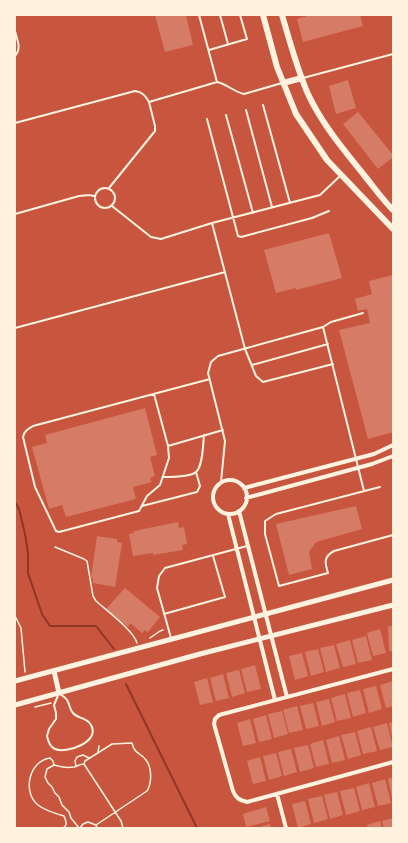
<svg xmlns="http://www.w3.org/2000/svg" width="408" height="843" font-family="Overpass,sans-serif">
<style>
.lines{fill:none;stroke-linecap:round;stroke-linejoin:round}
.stream{stroke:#8f3625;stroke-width:2}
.building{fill:#d67c66}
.path{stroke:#fff3e0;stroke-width:1.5}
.service{stroke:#fff3e0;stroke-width:2}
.minor{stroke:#fff3e0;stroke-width:4}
.tertiary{stroke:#fff3e0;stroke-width:5}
.secondary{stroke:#fff3e0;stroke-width:6}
</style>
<rect width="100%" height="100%" fill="#c8553d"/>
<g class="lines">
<path class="stream" d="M15,502L19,509L25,534L28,553V573L42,614L50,626H96L114,649
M126,684L197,828"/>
</g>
<path class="building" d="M155,15H186L193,45L165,52Z
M311,15H360L363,26L303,42L297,19Z
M348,80L356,108L336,114L329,86Z
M358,112L393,155V157L378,169L343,124Z
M329,233L342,278L296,290V288L276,293L264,250Z
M393,275V432L368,439L339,330L370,323L367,309L358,311L355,299L372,294L369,281Z
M145,408L157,455L150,457L155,476L150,478L152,482L133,487L136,499L66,517L62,505L49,509L32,447L47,443L45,435Z
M356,506L362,529L316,542L309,552L312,569L289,575L276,524Z
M178,522L179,528L184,527L187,544L182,545L183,550L153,555V553L133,556L129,534L134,533V531Z
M97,536L117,539V542L122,543L115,587L93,583V578H91Z
M125,588L160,617L148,632L145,630L142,633L130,623L128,627L106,609Z
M388,626H393V651H389Z
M380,629L386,653L373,656L367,633Z
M366,636L372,660L358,663L352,640Z
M350,640L356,664L343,667L336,644Z
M334,645L340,668L326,672L320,648Z
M318,649L324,672L311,676L305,652Z
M302,653L308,676L295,680L289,656Z
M255,665L261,689L247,692L241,669Z
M239,670L245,693L232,697L226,673Z
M223,674L229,698L216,701L210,678Z
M207,678L213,702L200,705L194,682Z
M393,681V706L386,708L380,685Z
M376,686L382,709L369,713L363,689Z
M360,690L366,713L353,717L347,693Z
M345,694L351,718L337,721L331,698Z
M329,699L335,722L322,726L316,702Z
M313,703L319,726L306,729L300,706Z
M297,706L303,730L289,733L283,710Z
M282,711L288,734L274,738L268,714Z
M266,715L272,739L259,742L253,719Z
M250,719L256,743L243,746L237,723Z
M393,722V737H392L389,723Z
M387,723L393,747L380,750L373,727Z
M371,727L377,751L363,754L357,731Z
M355,732L361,755L348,759L341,735Z
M339,736L345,760L332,763L326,740Z
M323,740L329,764L316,767L310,744Z
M308,745L314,768L300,772L294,748Z
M291,749L297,772L284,776L278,752Z
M276,753L282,776L269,780L263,756Z
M260,757L266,781L253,784L247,761Z
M393,777V798H392L388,779Z
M385,779L391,803L378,806L372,783Z
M369,783L375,807L362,810L356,787Z
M354,788L360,811L346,815L340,791Z
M337,792L343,815L330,819L324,795Z
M322,796L328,819L314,823L308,799Z
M305,801L311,824L298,828L292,804Z
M266,807L270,821L246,827L243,814Z
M393,818V828H384L382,821Z
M380,821L382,828H368L367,825Z
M270,824L271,828H259V827Z"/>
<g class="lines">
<path class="path" d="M55,547L84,559L87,561L93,596L96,601C106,610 134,631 137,643
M15,616L21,628L25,672
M150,638L160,631L163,630
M35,707L51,703
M98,752L99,746
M84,764L85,761L112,744L132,743C135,755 140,752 146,760C152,768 152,783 147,791L96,825
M84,764L121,821L123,828
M54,765L47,769L45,777L48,783L52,787L55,793L59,797L62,805L69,812L71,818L79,828
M76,766L75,761L77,757L83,755L89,758
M63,828C68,825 66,821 64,816C57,814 44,810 38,805C22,792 29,761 50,758L53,761L54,765C60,767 67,768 74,767C78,766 80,764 84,764
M80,828L83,824L88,822L96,825L97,828"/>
<path class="service" d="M199,15L217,82
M220,15L228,44
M15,31C17,40 22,48 15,56
M209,50L247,39L240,15
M303,78L393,54
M263,105L290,203
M246,110L272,207
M226,115L253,213
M207,119L238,236L241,237L312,218L329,211
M15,123L135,91C142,92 145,95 149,102L217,82C227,84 234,92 244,94L282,83
M95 198a10 10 0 1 1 20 0a10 10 0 1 1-20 0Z
M109,188L155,131V126L149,102
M112,206L151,237L161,239L212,223L320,195L340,176
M15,214L79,196L89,195L94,196
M212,223L245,349L256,376L263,382L333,364
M323,327L364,491
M15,328L225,272
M252,365L328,344
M210,379L33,426C28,429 24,431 23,437L35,487L56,531L59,532L139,511L147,496L160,485L169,458L168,446L223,430
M154,394L168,446
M163,477C170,477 191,477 196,472C203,466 203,444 204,435
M221,482L225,441L208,373L211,362L218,356L323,327L331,322L363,313
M380,487L276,514L265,521V534L279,586L328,573C325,563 323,557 334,551L393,535
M142,506L197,492L200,486L196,472
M164,614L225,597L213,556
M171,638L157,588L159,576L165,568L247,546
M59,693C62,696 67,698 68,702C70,706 70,710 73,713C78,719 87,717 91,725C101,742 66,754 55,749C50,747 48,741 47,736L49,729L56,719V713L54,705Z"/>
<path class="minor" d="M213 497a17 17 0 1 1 34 0a17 17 0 1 1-34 0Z
M244,488L374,454L393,445
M246,498L372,464L393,456
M239,511L287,697
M228,514L275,700
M393,669L219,715L215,719L214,724L233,791C236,798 239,800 247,802L393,762
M277,794L286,828"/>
<path class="tertiary" d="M54,671L59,693
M15,681L393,580
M15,705L200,654L393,605"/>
<path class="secondary" d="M263,15L277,67L296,114L327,160L393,229
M282,15C290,42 297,69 308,94C322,124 343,149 364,175C373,186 382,199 393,210
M283,83L302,78"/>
</g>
<rect width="408" height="843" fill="none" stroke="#fff3e0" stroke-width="32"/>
</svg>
